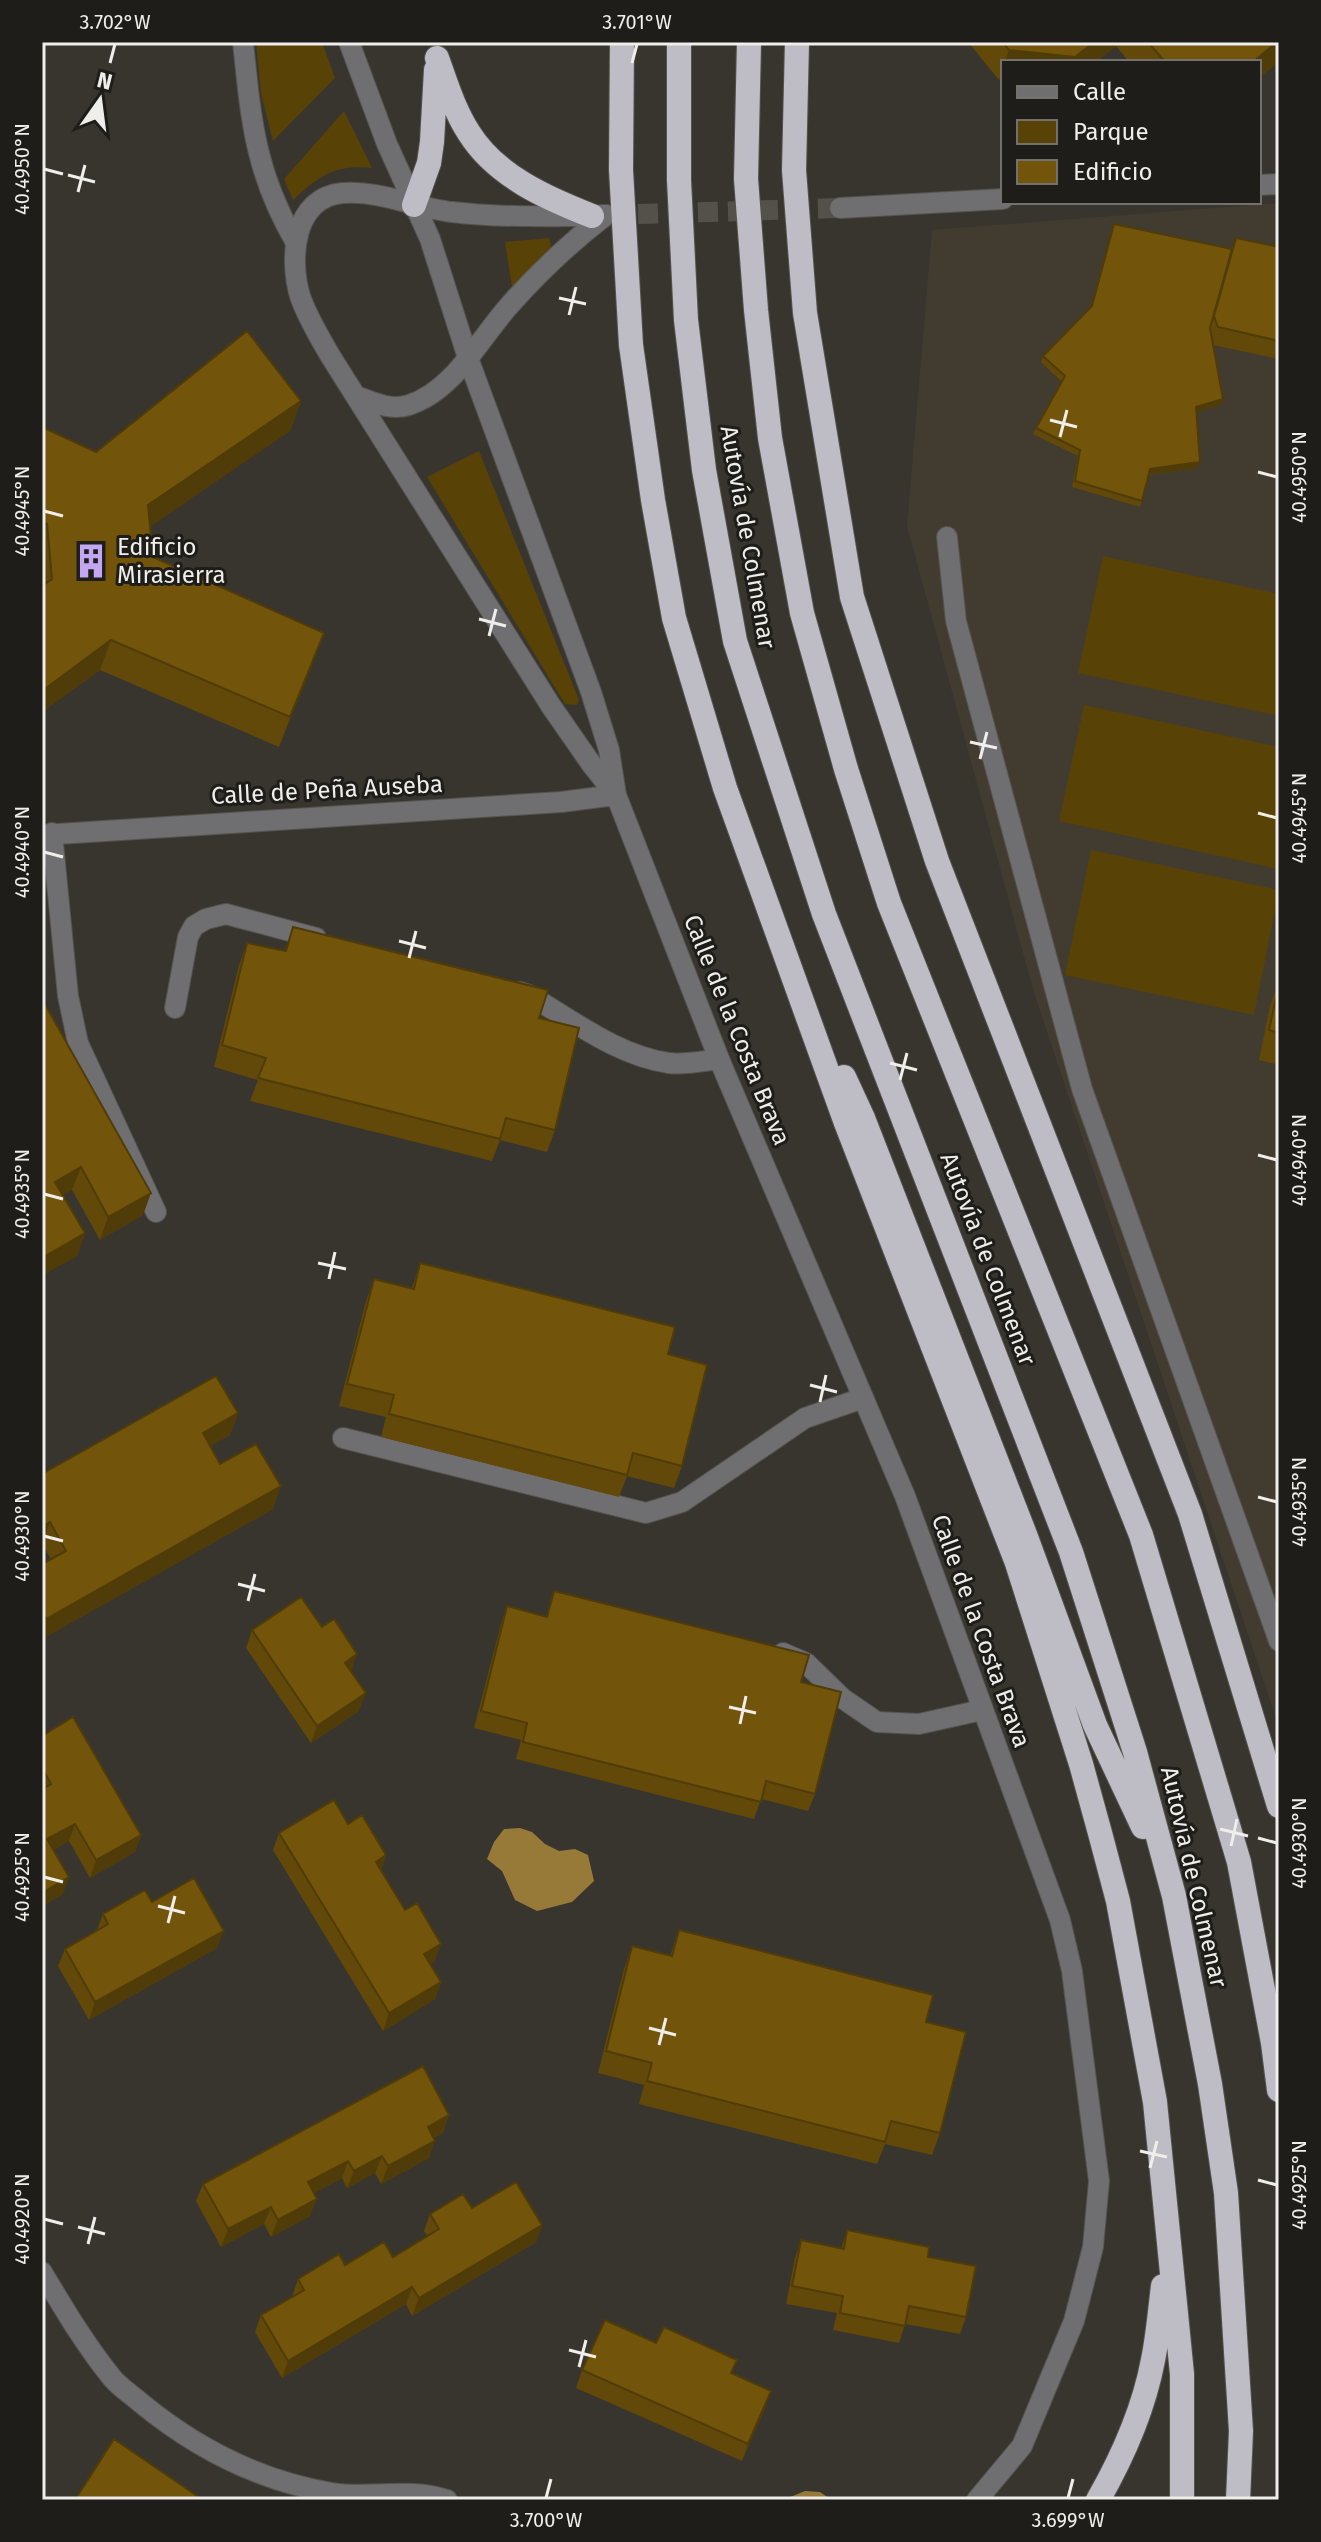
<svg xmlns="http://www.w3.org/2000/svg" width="1321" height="2542" font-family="'Fira Sans',sans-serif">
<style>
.built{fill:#423c30}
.green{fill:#594206}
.water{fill:#977938}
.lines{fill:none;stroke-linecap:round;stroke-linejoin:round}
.street-tunnel{stroke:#54514b;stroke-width:20;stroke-dasharray:20 10;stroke-linecap:butt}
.lane-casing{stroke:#55534d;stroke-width:22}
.street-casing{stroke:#55534d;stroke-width:22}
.highway-casing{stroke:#55534d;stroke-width:26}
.lane{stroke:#6f6e71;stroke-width:20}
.street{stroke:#6f6e71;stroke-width:20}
.highway{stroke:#bebcc4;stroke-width:24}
.wall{fill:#624909}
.shaded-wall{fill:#503c08}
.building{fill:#72550b;stroke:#503c08;stroke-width:2}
.ticks{fill:none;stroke:#f0eeea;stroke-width:3}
.labels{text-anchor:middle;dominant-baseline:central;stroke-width:6;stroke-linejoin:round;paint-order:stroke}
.street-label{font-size:24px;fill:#f0eeea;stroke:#1e1d1a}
.poi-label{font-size:24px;fill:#f0eeea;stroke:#1e1d1a;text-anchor:start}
.neatline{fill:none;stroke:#f0eeea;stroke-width:3}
.ticks-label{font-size:20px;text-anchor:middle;fill:#f0eeea}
</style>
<rect width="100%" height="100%" fill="#38352f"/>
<path class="built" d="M1279,203V1717L1276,1718L1034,993L907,526L932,230Z"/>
<path class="green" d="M256,42H322L335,78L273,141L261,93Z
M344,111L372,168C335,164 319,176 293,200L284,179Z
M549,238L552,250L512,287L505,242Z
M479,451L579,700L577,705L565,704L427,477Z
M1103,556L1279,594V716L1078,673Z
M1084,705L1279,747V869L1059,821Z
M1091,850L1279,890L1254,1015L1065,975Z"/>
<path class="water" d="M520,1828L532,1832L545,1844L559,1851L575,1849L588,1855L594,1881L572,1902L537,1911L515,1900L502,1871L487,1859L494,1842L504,1829Z
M805,2491L820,2492L832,2500H783Z"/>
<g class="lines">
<path class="street-tunnel" d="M608,215L840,208"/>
<g class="lane-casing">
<path id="lane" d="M947,537L956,621L1082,1089L1279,1641
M52,833L68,996L78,1043L156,1212
M520,992L529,995C572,1020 618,1056 669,1063C685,1065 703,1061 719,1059
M175,1008L188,937L194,926L206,919L226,914L316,938
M343,1438L646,1513L682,1502L805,1418L863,1398
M783,1653L806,1663L842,1698L877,1722L919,1724L982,1710"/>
</g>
<g class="street-casing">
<path id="street" d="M243,42C251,120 255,172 295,241
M349,42L387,144L430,239L468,358L591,692L609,750L616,795L719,1059L905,1496L1060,1920L1072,1971L1099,2181L1093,2247L1074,2321L1022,2446L977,2500
M1259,185L1279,184
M840,208L1003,199
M606,215C555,217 503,218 452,212C416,208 380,190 343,193C293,197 289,259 300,296C307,317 320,338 331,357L551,706L592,765L616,795
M356,396C372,402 391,411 409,405C453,391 479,340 508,307C537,274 571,242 606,215
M42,835L561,802L616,795
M42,2272C64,2309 86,2346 113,2379C121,2388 132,2395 141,2403C197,2449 260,2481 332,2493C370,2499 410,2487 447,2500"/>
</g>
<g class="highway-casing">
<path id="highway" d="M622,42L621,170L631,345L653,500L674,618L725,788L846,1123L1017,1563L1081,1764L1100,1833L1118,1901L1155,2102L1182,2374V2500
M679,42V180L686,320L704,470L735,641L824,914L1071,1552L1135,1752L1174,1896L1210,2084L1226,2193L1241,2431L1238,2500
M749,42L746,179L756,310L770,438L802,613L846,769L889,903L1141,1535L1239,1862L1273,2043L1279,2090
M797,42L794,170L805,313L852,597L937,861L1190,1514L1279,1806
M437,58C446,83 454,110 469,133C496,176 546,198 592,216
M414,205L429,163L432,142L436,70
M844,1077L863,1118L1026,1537L1095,1725L1143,1827
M1098,2500C1122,2458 1144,2408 1153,2360C1158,2336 1160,2310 1163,2286"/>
</g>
<use href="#lane" class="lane"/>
<use href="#street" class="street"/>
<use href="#highway" class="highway"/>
</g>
<path class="wall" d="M968,42H1279L1277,63L1259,78V62H1129L1116,46L1096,62H1003V80H999Z
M1236,238L1279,247V359L1213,345L1223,399L1221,405L1196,412L1197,468L1149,475L1140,507L1072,487L1078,456L1033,434L1062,382L1041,362L1043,356L1232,249Z
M301,401L290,431L150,526L153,557L313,663L279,747L100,670L42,712V427L96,452Z
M293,927L539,1018L555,1130L547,1152L500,1140L492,1161L250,1101L258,1080L214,1067L239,965L247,943L285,951Z
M1279,981V1065L1259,1060L1270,1006Z
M42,999L143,1215L100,1240L72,1190L63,1195L85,1233L77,1256L42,1275Z
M420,1263L668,1354L682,1466L674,1488L627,1476L619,1497L381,1437L386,1417L339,1406L366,1301L374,1279L412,1288Z
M238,1413L230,1435L210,1446L220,1464L273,1509L42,1639V1564L51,1559L42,1544V1474Z
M554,1591L801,1682L815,1794L808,1811L761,1799L754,1819L516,1759L521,1740L474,1728L501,1624L507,1606L546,1617Z
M252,1630L351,1672L359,1711L311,1743L246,1648Z
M42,1736L141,1835L135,1852L90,1878L69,1841L53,1850L63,1894L42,1906Z
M348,1824L386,1855L381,1870L435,1961L430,1964L441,1982L435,1999L383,2031L273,1850L279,1833Z
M152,1902L217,1948L89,2020L58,1966L65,1949L97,1930L103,1914Z
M679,1930L926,2022L940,2133L932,2155L885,2144L877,2164L639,2104L644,2085L598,2073L624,1969L632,1946L670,1956Z
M443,2133L433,2138L429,2158L381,2184L375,2173L347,2188L342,2178L314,2193L310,2216L271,2237L264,2224L221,2247L196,2201L203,2184Z
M472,2208L542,2225L536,2242L412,2316L406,2304L282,2378L255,2332L261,2315L292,2297L298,2279L345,2265L393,2257L427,2236L424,2231L430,2214Z
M847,2230L928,2257L966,2317L960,2334L905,2324L899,2343L833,2330L837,2313L786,2304L795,2258L801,2240L841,2249Z
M656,2343L737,2360L732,2373L765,2408L742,2461L576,2388L582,2370Z"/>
<path class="shaded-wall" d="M1094,42H1118L1116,46L1096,62H1005L1009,50Z
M1277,42H1279V56L1277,63L1259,78V62H1253Z
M1003,68V80H999Z
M1223,399L1221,405L1194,413L1196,407Z
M301,401L290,431L138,535L148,505Z
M1200,462L1197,468L1148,475L1150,469Z
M324,633L313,663L279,747L290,717Z
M111,640L100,670L42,712V691Z
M81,1167L72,1190L47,1204L55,1182Z
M151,1193L143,1215L100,1240L108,1217Z
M85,1233L77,1256L42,1275V1258Z
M238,1413L230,1435L195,1455L203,1433Z
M281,1486L273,1509L42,1639V1630L46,1619Z
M50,1522L42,1544V1527Z
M357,1654L351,1672L345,1663Z
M366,1693L359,1711L311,1743L317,1726Z
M75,1824L69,1841L42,1856L47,1839Z
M141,1835L135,1852L90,1878L96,1860Z
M386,1855L380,1872L376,1862Z
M69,1877L63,1894L42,1906V1893Z
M224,1931L217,1948L89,2020L95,2002Z
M441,1944L435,1961L418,1971L424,1954Z
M441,1982L435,1999L383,2031L389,2013Z
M449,2115L443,2133L421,2144L428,2127Z
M435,2141L429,2158L381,2184L388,2166Z
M382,2156L375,2173L347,2188L354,2171Z
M348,2161L342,2178L302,2200L308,2182Z
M317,2199L310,2216L271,2237L278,2220Z
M271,2207L264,2224L221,2247L228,2229Z
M542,2225L536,2242L412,2316L419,2298Z
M412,2287L406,2304L282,2378L288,2361Z
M771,2391L765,2408L742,2461L748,2444Z"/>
<path class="building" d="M1003,42H1094L1075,57L1009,50Z
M1148,42H1277L1253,62H1165Z
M1114,224L1232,249L1210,328L1223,399L1196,407L1200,462L1150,469L1142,501L1075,481L1080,450L1036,428L1065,376L1043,356L1092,306Z
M1236,238L1279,247V341L1218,327L1214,316Z
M247,331L301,401L148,505L153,557L324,633L290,717L111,640L42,691V586L52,579L47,524L42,522V427L96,452Z
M293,927L548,990L539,1018L579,1028L555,1130L506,1118L500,1139L258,1078L266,1058L222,1045L247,943L286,951Z
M1279,985V1033L1269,1030Z
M42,999L151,1193L108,1217L81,1167L55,1182L85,1233L42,1258Z
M420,1263L675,1327L668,1354L707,1365L682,1466L633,1453L627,1475L389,1414L394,1395L347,1384L374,1279L414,1289Z
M216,1376L238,1413L203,1433L220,1464L256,1444L281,1486L46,1619L42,1611V1564L66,1551L50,1522L42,1527V1474Z
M554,1591L809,1655L801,1682L841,1692L815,1794L766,1781L761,1802L523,1742L527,1723L481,1711L507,1606L547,1617Z
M301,1597L322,1627L334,1619L357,1654L345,1663L366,1693L317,1726L252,1630Z
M73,1717L141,1835L96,1860L75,1824L47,1839L69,1877L42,1893V1789L51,1784L42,1768V1736Z
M334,1800L348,1824L362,1815L386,1855L376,1862L405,1910L417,1903L441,1944L424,1954L441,1982L389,2013L279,1833Z
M194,1878L224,1931L95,2002L65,1949L108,1924L103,1914L145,1890L152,1902Z
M679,1930L933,1995L926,2022L966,2032L940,2133L891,2121L885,2142L647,2081L652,2063L606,2051L632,1946L672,1956Z
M423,2066L449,2115L428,2127L435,2141L388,2166L382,2156L354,2171L348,2161L308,2182L317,2199L278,2220L271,2207L228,2229L203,2184Z
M516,2182L542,2225L419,2298L412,2287L288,2361L261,2315L304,2290L298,2279L339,2254L345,2265L384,2242L393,2257L439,2229L430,2214L463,2194L472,2208Z
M847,2230L929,2247L928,2257L976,2266L966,2317L909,2306L905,2326L840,2313L843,2296L792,2286L801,2240L844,2249Z
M605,2320L656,2343L664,2327L737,2360L731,2373L771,2391L748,2444L582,2370Z
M114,2439L203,2500H75Z"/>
<path class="ticks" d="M110,63L115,44M632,63L637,44M44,169L63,174M68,175L95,182M78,192L85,165M559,298L586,304M569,315L576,287M1050,420L1077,427M1060,437L1067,410M1258,472L1277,477M44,511L63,516M479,619L506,626M489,636L496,609M970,742L997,748M980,759L987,732M1258,813L1277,818M44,852L63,857M399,941L426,948M409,958L416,931M890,1063L917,1070M900,1080L907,1053M1258,1155L1277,1160M44,1194L63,1199M318,1263L346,1269M329,1279L335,1252M810,1385L837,1392M820,1402L826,1375M1258,1497L1277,1502M44,1536L63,1541M238,1584L265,1591M248,1601L255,1574M729,1707L756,1713M740,1724L746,1696M1220,1829L1248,1836M1258,1838L1277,1843M1231,1846L1237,1819M44,1877L63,1882M158,1906L185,1913M168,1923L175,1896M649,2028L676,2035M659,2045L666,2018M1140,2151L1167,2157M1150,2168L1157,2141M1258,2180L1277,2185M44,2219L63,2224M78,2227L105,2234M88,2244L95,2217M569,2350L596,2357M579,2367L586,2340M546,2498L551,2479M1068,2498L1073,2479"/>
<defs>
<g id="building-bare" transform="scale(2.76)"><path d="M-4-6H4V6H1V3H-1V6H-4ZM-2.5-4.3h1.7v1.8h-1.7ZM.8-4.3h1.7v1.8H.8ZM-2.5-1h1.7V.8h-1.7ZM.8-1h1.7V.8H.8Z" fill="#c3a7f2" stroke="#1e1d1a" stroke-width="2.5" paint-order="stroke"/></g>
</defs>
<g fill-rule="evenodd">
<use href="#building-bare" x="91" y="561"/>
</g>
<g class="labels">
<g class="street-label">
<text transform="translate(748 537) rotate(80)">Autovía de Colmenar</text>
<text transform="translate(327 790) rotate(-3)">Calle de Peña Auseba</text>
<text transform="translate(737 1030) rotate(68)">Calle de la Costa Brava</text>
<text transform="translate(988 1259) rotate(69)">Autovía de Colmenar</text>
<text transform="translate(981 1631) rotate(70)">Calle de la Costa Brava</text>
<text transform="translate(1194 1877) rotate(77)">Autovía de Colmenar</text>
</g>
<g class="poi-label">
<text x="117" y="547">Edificio<tspan x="117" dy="28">Mirasierra</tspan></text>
</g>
</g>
<rect width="1321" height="2542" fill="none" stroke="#1e1d1a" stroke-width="88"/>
<rect x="1001" y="60" width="260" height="144" fill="#1e1d1a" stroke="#72716d" stroke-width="2"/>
<rect x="1017" y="86" width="40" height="12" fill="#6f6e71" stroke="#72716d" stroke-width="2"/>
<text x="1073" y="100" font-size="24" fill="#f0eeea">Calle</text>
<rect x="1017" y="120" width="40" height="24" fill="#594206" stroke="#72716d" stroke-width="2"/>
<text x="1073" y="140" font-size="24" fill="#f0eeea">Parque</text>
<rect x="1017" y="160" width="40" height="24" fill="#72550b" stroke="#72716d" stroke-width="2"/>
<text x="1073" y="180" font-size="24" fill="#f0eeea">Edificio</text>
<g transform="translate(100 100) rotate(14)" stroke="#1e1d1a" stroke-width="6" paint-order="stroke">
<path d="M0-6L14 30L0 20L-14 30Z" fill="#f0eeea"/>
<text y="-12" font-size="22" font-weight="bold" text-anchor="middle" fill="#f0eeea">N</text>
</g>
<rect x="44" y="44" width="1233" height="2454" class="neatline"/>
<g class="ticks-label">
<text x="115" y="29">3.702°W</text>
<text x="637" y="29">3.701°W</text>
<text transform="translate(22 169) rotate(-90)" y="7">40.4950°N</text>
<text transform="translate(1299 477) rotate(-90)" y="7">40.4950°N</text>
<text transform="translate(22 511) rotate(-90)" y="7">40.4945°N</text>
<text transform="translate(1299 818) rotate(-90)" y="7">40.4945°N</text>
<text transform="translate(22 852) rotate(-90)" y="7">40.4940°N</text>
<text transform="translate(1299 1160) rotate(-90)" y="7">40.4940°N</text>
<text transform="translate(22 1194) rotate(-90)" y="7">40.4935°N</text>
<text transform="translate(1299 1502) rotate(-90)" y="7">40.4935°N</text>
<text transform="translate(22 1536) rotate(-90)" y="7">40.4930°N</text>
<text transform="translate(1299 1843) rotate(-90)" y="7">40.4930°N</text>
<text transform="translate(22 1877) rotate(-90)" y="7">40.4925°N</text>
<text transform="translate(1299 2185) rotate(-90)" y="7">40.4925°N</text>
<text transform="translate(22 2219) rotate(-90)" y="7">40.4920°N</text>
<text x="546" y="2527">3.700°W</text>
<text x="1068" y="2527">3.699°W</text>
</g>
</svg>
